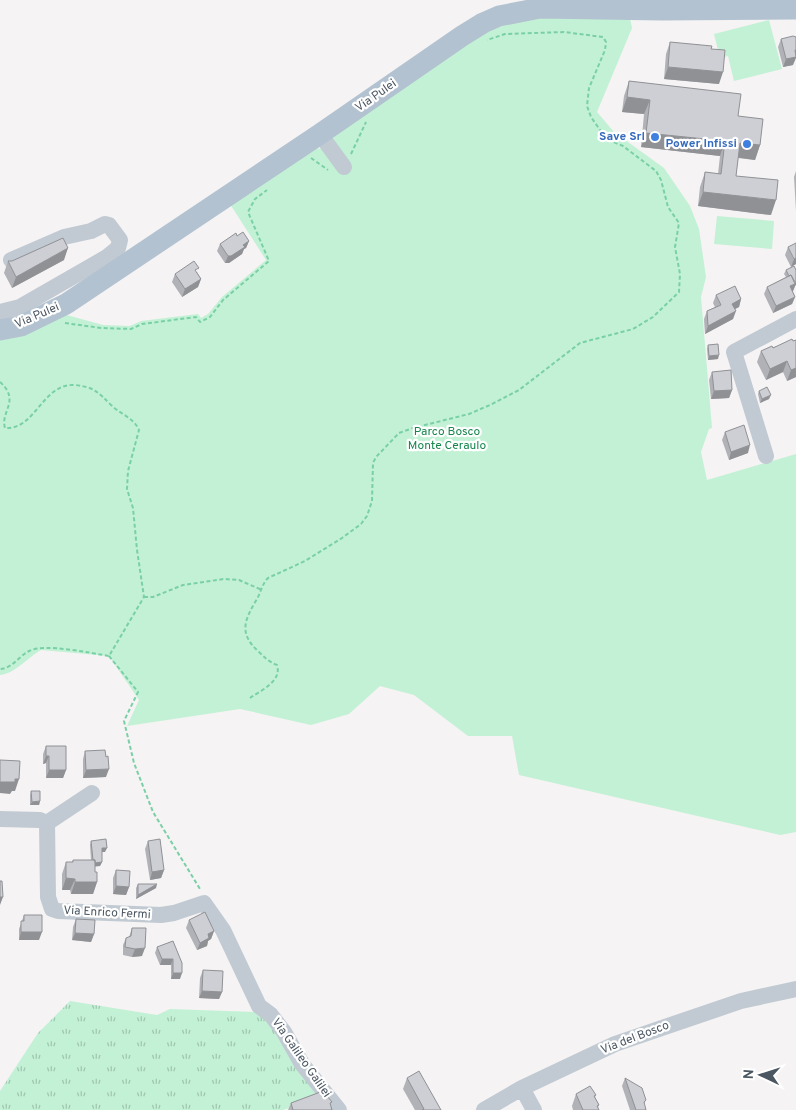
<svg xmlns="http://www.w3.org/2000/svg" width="796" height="1110" font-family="Overpass,sans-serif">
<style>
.grass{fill:url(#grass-tufts)}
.park{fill:#c3f1d5}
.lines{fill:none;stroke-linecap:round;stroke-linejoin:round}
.path{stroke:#7ad0a6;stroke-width:2;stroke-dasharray:4 2.5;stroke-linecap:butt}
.minor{stroke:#c1cad2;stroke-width:16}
.major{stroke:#b3c2d1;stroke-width:21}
.wall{fill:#b0b2b7}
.shaded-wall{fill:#909195}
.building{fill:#cdcfd5;stroke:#909195}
.shop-dot{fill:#3f7fe0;stroke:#fff;stroke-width:2}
.labels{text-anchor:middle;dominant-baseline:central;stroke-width:4.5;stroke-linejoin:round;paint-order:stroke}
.street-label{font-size:12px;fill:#4a5661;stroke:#fff}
.shop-label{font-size:12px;font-weight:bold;fill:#366cbe;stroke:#fff;text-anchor:end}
.park-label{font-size:12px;fill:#17864f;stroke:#fff}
</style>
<defs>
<pattern id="grass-tufts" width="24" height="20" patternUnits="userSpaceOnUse" patternTransform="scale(1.25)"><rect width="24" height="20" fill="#c3f1d5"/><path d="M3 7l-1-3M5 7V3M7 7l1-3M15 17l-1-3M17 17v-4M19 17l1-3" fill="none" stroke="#a0c6b0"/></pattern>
</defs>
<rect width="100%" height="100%" fill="#f5f3f3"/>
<path class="grass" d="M70,1001L157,1015L170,1009L255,1012L266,1018L322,1097L283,1110H0V1091L38,1033Z"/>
<path class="park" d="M526,17L630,18L632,28L597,112L614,132L664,168L690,206L699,229L706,277L701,297L712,428L709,429L701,452L707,480L796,454V832L780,835L519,775L512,736H468L414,695L380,686L349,714L311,725L240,709L127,726L139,700L109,656L41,650C27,658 16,673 0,675V338L63,314L103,325L130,326L141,321L198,314L201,318L208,314L222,297L266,260L230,204L314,148L325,149L333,143L334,134L478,35Z
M769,20L782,69L734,81L728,56L720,58L714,34Z
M717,216L774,221L772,249L714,244Z"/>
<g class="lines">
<path class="path" d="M351,154L366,122
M311,158L328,170
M65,323L101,328L131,329L142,324L196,317L200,322L210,317L223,300L269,261L248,212L255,199L267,190
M0,382C21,401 0,411 5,428C36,430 42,383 75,385C94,387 98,392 111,405C120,414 134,418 139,430L128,471L127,489L133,508L137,550L144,597L109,656C90,653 45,643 29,651C18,657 13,668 0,669
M144,597H153L183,585L224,579L239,580L262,590
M109,656L138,692L124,721L134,763L153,812L200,889
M250,698C262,690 282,681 277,665C269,662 264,657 258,651C238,633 245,619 257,599C261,592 262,584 268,578L305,561L342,538L361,524L367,516L372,501L373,463L376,457L399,433L413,428L469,414L490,405L519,390L580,343L633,329L653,317L679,292L680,274L675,247L679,223L668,207L661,180L656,171L623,146L611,141L600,130L591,117L587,106L589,88L605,50L606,42L603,37L564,32L505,34L487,40"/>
<path class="minor" d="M320,134L344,167
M11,260L64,237L91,231L105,224L109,225L120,240L118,248L107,257
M0,312L20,307L107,257L112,264
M766,456L734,352L796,319
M0,819L40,820L47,823L48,897L52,909L58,911L161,915L174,913L204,903L223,930L259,1006L271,1015L284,1032L302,1064L339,1110
M47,823L92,793
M522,1088L534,1110
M484,1110L522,1088L615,1044L741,1001L796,989"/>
<path class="major" d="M0,330L21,326L66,304L320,134L462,36L483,23L499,16L540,8L661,10L796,9"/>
</g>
<path class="wall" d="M781,39L793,65L783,67L778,47Z
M670,42L711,49L719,84L664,79L666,54Z
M629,81L738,116L760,145L755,160L738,158L736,176L771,215L698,206L700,187L705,172L718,174L720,156L641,147L644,114L622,112L624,96Z
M796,171V211L794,177Z
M237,236L249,241L246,248L244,249L242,254L229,263H225L217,251L220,244Z
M788,247L796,264L791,267L785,255Z
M64,260L12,288L4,273L8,261Z
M786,270L795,286L793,291H792L795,297L792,304L773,313L764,294L767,287L786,277L784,274Z
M197,272L201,279L198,287L182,297L172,282L175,274Z
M716,295L741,299L739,307L735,309L733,319L705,334L704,319L707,311L715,307L713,303Z
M796,340V377L787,381L783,372L766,380L757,362L761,351Z
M708,345L718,359L708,360L707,349Z
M712,372L732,390L729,398L711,399L709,380Z
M759,391L769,399L760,403L758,394Z
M725,432L748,453L729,460L722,440Z
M46,746L66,770L63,778H46V763L43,764V754Z
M85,751L106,757V777L83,778V759Z
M31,791L40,801L39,805H30V795Z
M91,841L105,852H102V862L100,866H95V872L97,882L93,894H71L70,890H62V874L66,862H72L73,860H91L90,845Z
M148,841L164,870L161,878L150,880L145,849Z
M116,870L129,887L126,895L113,894V878Z
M138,884L156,888L136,899V888Z
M24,915L39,940H19V929Z
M76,919L94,934L91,942L72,940L73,927Z
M189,920L214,931L211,939L208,941L207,946L197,950L186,928Z
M132,928L142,956L132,957L123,955V945L126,938L129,937Z
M173,941L180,979H171V965H160L155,953L157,947Z
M203,970L222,992L219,999L199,998L200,978Z
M407,1078L441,1110H415L403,1089Z
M625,1078L646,1100L644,1104L646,1110H630L622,1086Z
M576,1094L596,1095L595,1097L599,1105L598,1107L599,1110H573L572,1106Z
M291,1103L331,1107L332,1110H288Z"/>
<path class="shaded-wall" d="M795,50H796V58L793,65L783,67L786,59Z
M668,67L723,72L719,84L664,79Z
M627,97L650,100L644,114L622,112Z
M646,133L725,141L720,156L641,147Z
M740,143L760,145L755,160L734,157Z
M703,192L776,200L771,215L698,206Z
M249,241L246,248L244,249L242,254L229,263H225L228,256Z
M68,248L64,260L12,288L16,277Z
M796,258V264L791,267L794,259Z
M201,279L198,287L182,297L185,289Z
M796,282V285L795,286L793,291L787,294L790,286Z
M795,297L792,304L773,313L776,306Z
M741,299L739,307L729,312L732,304Z
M736,311L733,319L705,334L708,326Z
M719,355L718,359L708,360L709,356Z
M787,361L783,372L766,380L770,369Z
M796,368V377L787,381L791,370Z
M732,390L729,398L711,399L714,391Z
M771,395L769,399L760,403L762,399Z
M750,445L748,453L729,460L731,452Z
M46,756H49L46,763L43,764Z
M109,769L106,777L83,778L86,770Z
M49,770H66L63,778H46Z
M15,779H19L15,791H12L10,794L0,793V782Z
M40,801L39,805H30L32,802Z
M102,848H107L105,852H100Z
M102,862L100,866L92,867L93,863Z
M164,870L161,878L150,880L152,872Z
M66,878L75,879L70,890H62Z
M75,882H97L93,894H71Z
M157,884L156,888L136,899L138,895Z
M116,886L129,887L126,895L113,894Z
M0,897H3L0,905Z
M214,931L211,939L208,941L207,946L197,950L200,943L208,934Z
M21,932H42L39,940H19Z
M75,933L94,934L91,942L72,940Z
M145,948L142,956L132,957L135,949Z
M162,959H173L171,965H160Z
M173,973H182L180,979H171Z
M202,991L222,992L219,999L199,998Z"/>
<path class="building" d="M793,36L796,37V50H795L796,57L786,59L781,39Z
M670,42L712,46L711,49L725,50L723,72L668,67Z
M629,81L741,94L738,116L763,119L760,145L740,143L736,176L778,180L776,200L703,192L705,172L721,174L725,141L646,133L650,100L627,97Z
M243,232L249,241L243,245L245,247L231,256H228L220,244L236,233L237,236Z
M63,238L68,248L16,277L8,261H12Z
M796,243V258L794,259L788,247Z
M194,261L199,268L195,270L201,279L185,289L175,274Z
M794,266L796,270V282H795L791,275L789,276L786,270Z
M791,275L795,284L790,286L795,297L776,306L767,287Z
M735,286L741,299L732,304L736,311L708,326L707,311L721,305L716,295Z
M792,339L793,341L796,340V368L791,370L787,361L770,369L761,351L772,346L773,348Z
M718,344L719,355L709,356L708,345Z
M731,370L732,390L714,391L712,372Z
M767,387L771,395L762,399L759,391Z
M744,425L750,445L731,452L725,432Z
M46,746H66V770H49V756H46Z
M105,750L106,757L108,756L109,769L86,770L85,751Z
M0,760L20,761L19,779H15V782H0Z
M31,791H40V801L32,802Z
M106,839L107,848H102V862L95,863V860H93L91,841Z
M160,839L164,870L152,872L148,841Z
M73,860H95V872H97V882H75V879L66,878V862H73Z
M116,870L130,871L129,887L116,886Z
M0,881H2L3,897H0Z
M138,884H157L138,895Z
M205,912L214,931L208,934L209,938L200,943L189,920Z
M24,915H42V932H21V921H24Z
M76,919L95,920L94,934L75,933Z
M132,928H146L145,948L135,949L125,947L126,938L131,936Z
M173,941L182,963V973H173V959H162L157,947Z
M203,970L223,971L222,992L202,991Z
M419,1071L441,1110H422L424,1109L407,1078Z
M625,1078L642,1088L646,1100L644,1102L646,1110H636Z
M590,1086L596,1095L594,1096L599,1105L597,1106L599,1110H583L576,1094Z
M323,1091L332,1102L330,1103L332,1110H293L291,1103Z"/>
<g class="shop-dot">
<circle cx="655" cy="137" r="5"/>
<circle cx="747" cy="144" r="5"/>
</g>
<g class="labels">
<g class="street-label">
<text transform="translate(376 96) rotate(-35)">Via Pulei</text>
<text transform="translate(37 316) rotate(-23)">Via Pulei</text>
<text transform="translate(107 913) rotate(3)">Via Enrico Fermi</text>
<text transform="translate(635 1038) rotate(-21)">Via del Bosco</text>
<text transform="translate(301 1058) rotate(55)">Via Galileo Galilei</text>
</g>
<g class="shop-label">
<text x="645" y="137">Save Srl</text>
<text x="737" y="144">Power Infissi</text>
</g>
<g class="park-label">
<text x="447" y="432">Parco Bosco<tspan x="447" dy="14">Monte Ceraulo</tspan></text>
</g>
</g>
<g transform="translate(761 1075) rotate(274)" stroke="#ffffff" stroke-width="4" paint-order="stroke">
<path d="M0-4L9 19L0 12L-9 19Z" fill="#4a5661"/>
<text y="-8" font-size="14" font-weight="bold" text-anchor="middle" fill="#4a5661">N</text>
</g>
</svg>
